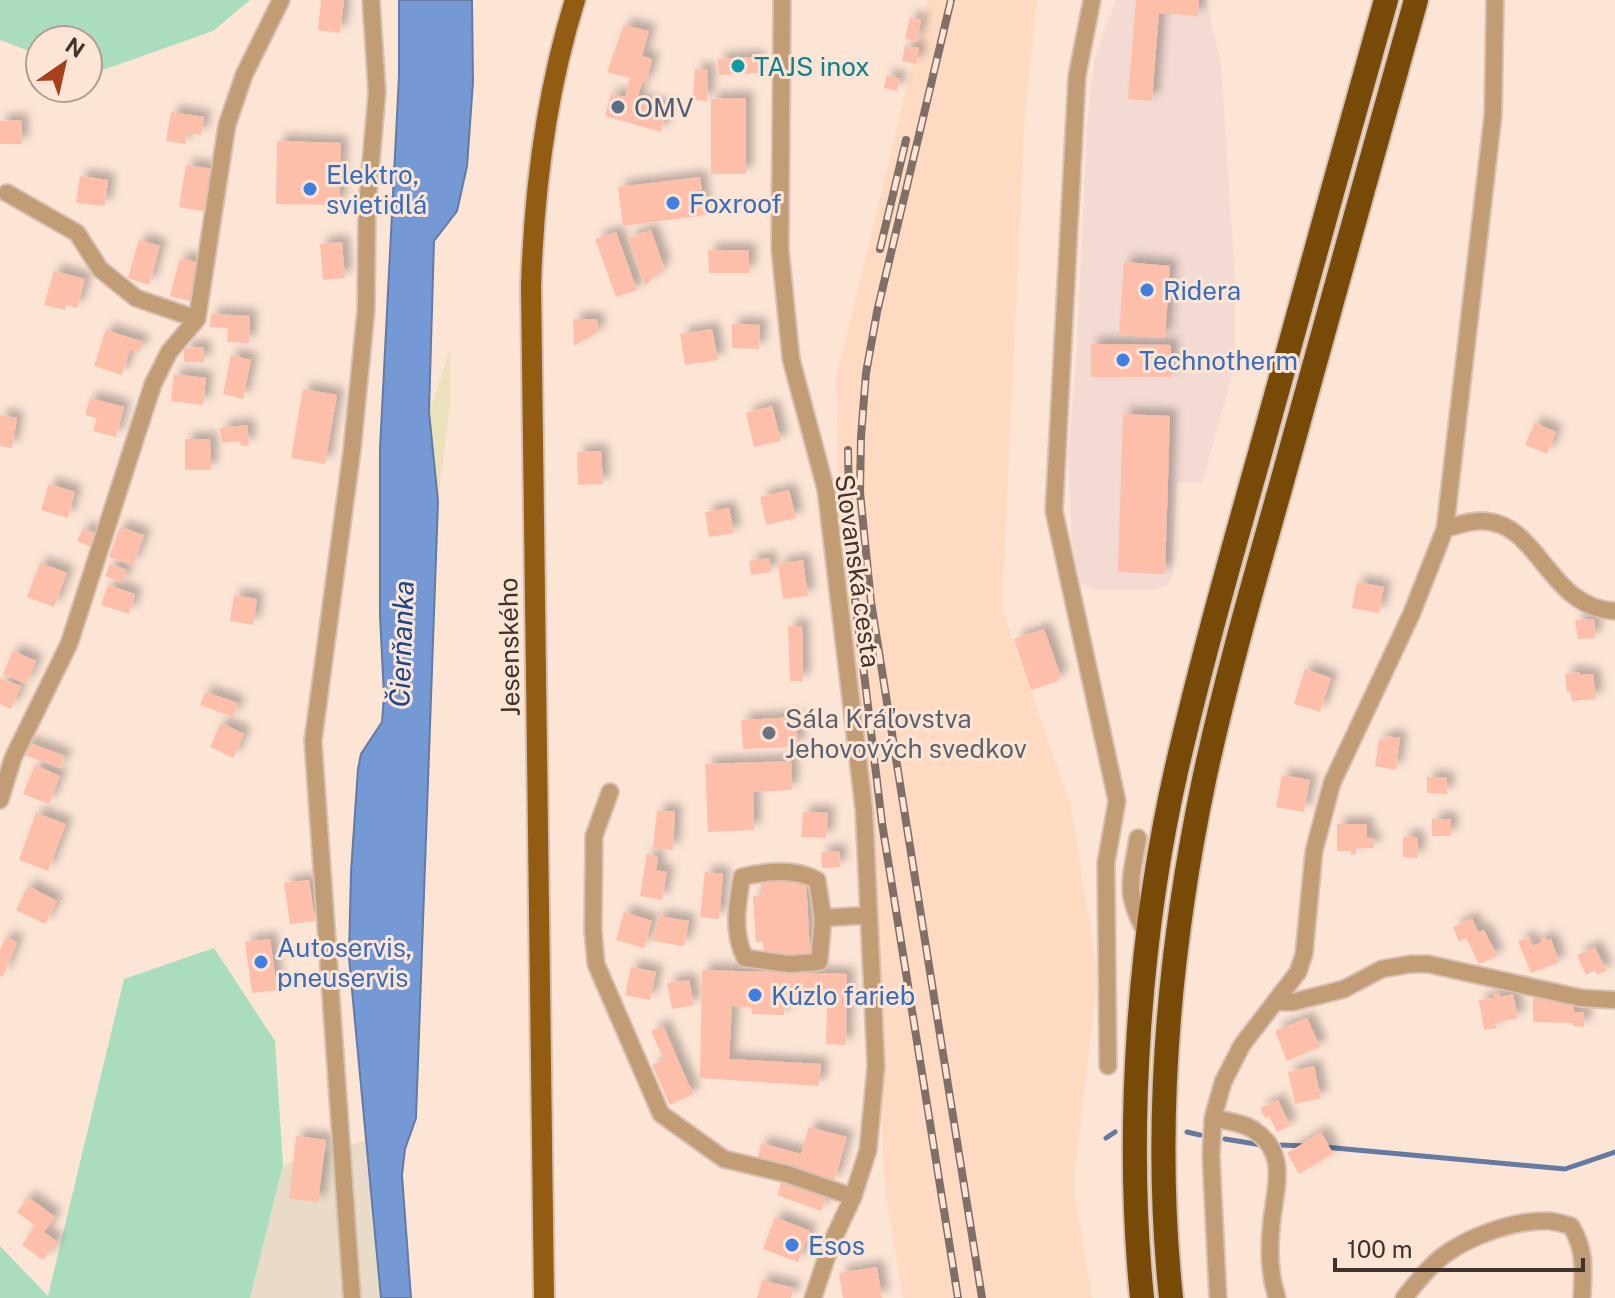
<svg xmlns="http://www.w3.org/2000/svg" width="1615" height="1298" font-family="'Public Sans',sans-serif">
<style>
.commercial{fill:#f3dad2}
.industrial{fill:#eadbc9}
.built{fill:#fedac2}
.green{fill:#aaddbd}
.sand{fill:#ebe1bc}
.water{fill:#7499d5;stroke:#647aa2;stroke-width:2}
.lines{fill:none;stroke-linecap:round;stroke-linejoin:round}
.stream{stroke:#647aa2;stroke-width:5}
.building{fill:#fdbeaa;filter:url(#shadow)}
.minor-casing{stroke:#d7c1b4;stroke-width:20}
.major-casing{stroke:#d7c1b4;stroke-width:24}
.highway-casing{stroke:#d7c1b4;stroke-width:28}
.minor{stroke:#c29c74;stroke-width:16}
.major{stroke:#925c13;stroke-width:20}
.highway{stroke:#774a08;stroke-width:24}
.rail-casing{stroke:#7f6f66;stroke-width:8}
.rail{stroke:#fde5d6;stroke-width:5;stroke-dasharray:15;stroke-linecap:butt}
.culture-dot{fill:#0f9aa8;stroke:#fde5d6;stroke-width:3}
.service-dot{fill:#5c6f8a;stroke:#fde5d6;stroke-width:3}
.shop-dot{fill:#3f7fe0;stroke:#fde5d6;stroke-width:3}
.worship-dot{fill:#6b7280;stroke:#fde5d6;stroke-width:3}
.labels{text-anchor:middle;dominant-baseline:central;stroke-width:6;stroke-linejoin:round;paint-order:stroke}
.culture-label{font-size:26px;fill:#0d838f;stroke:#fde5d6;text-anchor:start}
.service-label{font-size:26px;fill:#4e5e75;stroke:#fde5d6;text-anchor:start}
.shop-label{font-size:26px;fill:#366cbe;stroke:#fde5d6;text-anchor:start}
.street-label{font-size:26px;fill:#3f332c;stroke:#fde5d6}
.worship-label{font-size:26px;fill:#5b616d;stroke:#fde5d6;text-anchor:start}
.water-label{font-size:28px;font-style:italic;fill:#1a458d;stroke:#fde5d6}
</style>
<defs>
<filter id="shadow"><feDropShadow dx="7" dy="-7" stdDeviation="4" flood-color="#0004"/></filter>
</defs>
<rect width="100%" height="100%" fill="#fde5d6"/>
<path class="commercial" d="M1116,0H1206L1221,63L1235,277V343L1232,376L1202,483L1177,482L1172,578L1167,585L1154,590H1095L1080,583L1072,544L1068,452L1076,364L1087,123L1095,56Z"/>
<path class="industrial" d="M367,1140L381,1298H250L283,1165Z"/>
<path class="built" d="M928,0H1037L1025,113L1002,608L1071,807L1098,977L1073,1185L1092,1298H903L885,1190L875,980L840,565L836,379Z"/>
<path class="green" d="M0,0H250L213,31L89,75L88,40H40V55L0,40Z
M214,948L275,1041L283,1165L250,1298H0V1246L48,1296L124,979Z"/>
<path class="sand" d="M450,351V405L438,501L429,412Z"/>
<path class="water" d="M399,0H472L473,82L467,166L457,211L434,241L429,412L438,501L416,1118L405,1149L402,1175L411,1298H381L349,958L351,872L358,769L361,754L382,722L384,696L380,615V449L399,76Z"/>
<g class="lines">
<path class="stream" d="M1187,1132L1200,1135
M1106,1138L1115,1132
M1225,1139L1262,1145
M1281,1145L1306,1146
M1324,1147L1565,1169L1615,1152"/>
</g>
<path class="building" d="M321,0H344L340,33L318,30Z
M1136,0H1199L1198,16L1159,13L1152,101L1128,99Z
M910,17L921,20L916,42L905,39Z
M624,25L649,31L642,56L652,59L646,83L642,82L637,100L667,108L661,132L605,116L611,94L625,97L630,78L607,72Z
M905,46L919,48L916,64L902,61Z
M757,57V73L719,75L718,59Z
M695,69L708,70L707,101L693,100Z
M887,75L900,79L897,91L884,88Z
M746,98V174H711V99Z
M171,112L204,117L201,135L187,133L185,144L166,141Z
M21,120L22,144H0V121Z
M277,141L341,143L339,205L276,204Z
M186,165L213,169L206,212L179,207Z
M80,176L108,180L105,206L76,203Z
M700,177L705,215L623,226L618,187Z
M651,230L664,267L645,286L628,238Z
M616,232L637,290L616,297L595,239Z
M139,240L160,246L149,285L128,278Z
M342,242L345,278L323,280L320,244Z
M708,250H749V273H709Z
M180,258L203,264L193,302L170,296Z
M1124,262L1170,266L1165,338L1119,335Z
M54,271L85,279L77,308L66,305L65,310L44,305Z
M211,314L250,316L249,343L227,342L228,328L210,327Z
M573,319H597L598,332L574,346Z
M732,324L760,325L759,349L732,348Z
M712,329L718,360L685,365L680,334Z
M106,330L143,342L139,352L130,350L122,375L94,366Z
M1091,344L1171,345V377H1091Z
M204,347V362H184V348Z
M231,355L251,360L243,399L223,394Z
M174,374L206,378L203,405L171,401Z
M303,389L337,395L325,464L291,458Z
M90,398L124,407L116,437L93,431L97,418L85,415Z
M772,406L781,441L754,447L746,413Z
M1123,414L1170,416L1165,574L1118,572Z
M0,415L17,418L12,448L0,446Z
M1535,423L1556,432L1547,454L1525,445Z
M247,425L249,445L241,446L240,441L222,443L220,428Z
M185,439H210L211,470H185Z
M601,451L603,484L578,485L577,452Z
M49,484L75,492L68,518L41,510Z
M789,490L796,518L766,525L760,497Z
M729,508L734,533L709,537L705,512Z
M120,527L144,535L133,565L109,557Z
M83,528L96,534L91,547L77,541Z
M769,558L771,572L751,575L749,561Z
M803,560L808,596L783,599L778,564Z
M40,563L67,573L54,607L27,597Z
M110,564L127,570L122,583L105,576Z
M1357,582L1384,587L1379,613L1352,608Z
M108,585L135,594L129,614L101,605Z
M234,595L257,599L253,625L230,621Z
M1594,619L1595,638L1578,639L1575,620Z
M788,626H802L803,681H790Z
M1044,629L1061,677L1057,678L1058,681L1031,690L1014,639Z
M13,651L36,661L26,684L3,674Z
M1305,669L1331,678L1320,712L1294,704Z
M1580,672V675L1593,674L1596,699L1572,701L1570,692H1567L1565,674Z
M0,678L21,686L11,709L0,704Z
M205,692L238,703L233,717L200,705Z
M796,717L798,747L743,749L741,720Z
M221,723L244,734L233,758L210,747Z
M1386,736L1400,738L1396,770L1375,766L1379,739L1385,740Z
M26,742L65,756L61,768L22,754Z
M791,761L792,790L753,792L754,830L708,832L705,764Z
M35,765L60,776L49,804L23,794Z
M1282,775L1310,780L1304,812L1276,807Z
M1427,777L1447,778V794L1427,793Z
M657,811H675L673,850L653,848Z
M803,812L828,813L826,838L801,837Z
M36,813L66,824L48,871L19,860Z
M1432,819H1451V836H1432Z
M1337,824H1367V838H1374V848H1356V854L1351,855V851H1337Z
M1411,836L1418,839V858L1403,857V837Z
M839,851L840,867L822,868L821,852Z
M647,854L658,857L656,870L667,872L662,900L640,896Z
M705,872L723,874L719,919L700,917Z
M806,879L810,954L764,956L763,942H756L753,896H761V881Z
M309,880L315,921L290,924L284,883Z
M28,886L57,901L45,924L16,910Z
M624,912L652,921L644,948L616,940Z
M658,916L689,921L684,946L653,941Z
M1472,918L1478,932L1484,930L1497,956L1479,964L1466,938L1459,942L1453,927Z
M6,937L17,942L3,977L0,976V950Z
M1529,937L1532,946L1542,942L1541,939L1545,937L1547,941L1551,939L1559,962L1531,973L1518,941Z
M270,939L277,990L252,993L245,942Z
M1595,947L1606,971L1597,975L1595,970L1586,975L1577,955Z
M631,967L656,972L650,1000L625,995Z
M702,970L847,974L846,1045L826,1044L827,1004L785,1003L784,1015L752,1014L751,1007L732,1006L729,1059L821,1064L819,1086L700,1078Z
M689,980L694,1005L672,1009L667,983Z
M1499,993L1500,997L1513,994L1518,1018L1495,1023L1496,1028L1484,1030L1479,1000L1494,998L1493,994Z
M1533,997L1551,998V1002L1573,1003L1574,1012H1584V1027L1573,1026V1023L1533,1022Z
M1307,1018L1320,1047L1287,1061L1275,1031Z
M663,1026L693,1094L670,1105L652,1065L664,1060L651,1031Z
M1314,1066L1321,1098L1295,1104L1288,1072Z
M1278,1100L1290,1126L1277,1132L1269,1116L1265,1118L1260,1108Z
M809,1127L847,1137L834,1182L757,1161L761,1143L801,1154Z
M1321,1132L1333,1153L1299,1174L1287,1153Z
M296,1136L326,1140L318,1202L289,1199Z
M783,1179L827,1196L821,1211L777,1195Z
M28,1197L55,1217L44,1232L57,1242L43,1260L22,1245L35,1226L17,1212Z
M775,1217L810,1231L798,1262L763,1249Z
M877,1267L882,1298H843L839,1273Z
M762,1280L794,1288L791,1298H757Z"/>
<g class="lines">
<g class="minor-casing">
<path id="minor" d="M782,0L780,249L791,359L826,490L864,810L876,1066L868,1150L853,1197L831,1244L813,1298
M1092,0L1077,76L1054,511L1117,801L1106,863L1108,1066
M7,193L77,233L100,269L136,298L197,319
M1445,529C1457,525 1469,521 1481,521C1540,521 1547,608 1615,611
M610,792L594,836L593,930L596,964L661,1114L724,1159L787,1174L853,1197
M0,800L13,758L69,644L153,384L169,352L197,319L227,125L244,75L281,0
M1138,838C1130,885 1124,893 1148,937
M823,918L817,880C794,868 767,871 742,877C737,905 732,931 745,958L789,964L819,962L823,918L869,915
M1278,1002H1293L1344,989L1382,969L1411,964H1428L1581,998L1615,1000
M1213,1118C1226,1121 1245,1123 1255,1131C1291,1155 1273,1194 1271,1229C1269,1251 1270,1277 1277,1298
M352,1298L313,741L352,450L366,310L367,206L377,92L371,0
M1218,1298L1211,1156L1213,1118L1223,1082L1242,1045L1298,972L1304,954L1314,851L1332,783L1411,615L1445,529L1493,115L1495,0
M1404,1298C1417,1282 1430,1265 1447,1253C1473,1235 1515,1220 1547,1221C1555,1221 1564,1224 1571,1226C1586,1251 1583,1270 1582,1298"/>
</g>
<g class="major-casing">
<path id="major" d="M544,1298L531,286C534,189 546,93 575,0"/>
</g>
<g class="highway-casing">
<path id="highway" d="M1142,1298C1125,1129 1139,933 1177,767C1201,663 1230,560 1259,457C1301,305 1343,152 1386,0
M1171,1298C1153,1127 1169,948 1204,780C1225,682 1253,585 1280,489C1324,326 1371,163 1416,0"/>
</g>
<use href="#minor" class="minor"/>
<use href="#major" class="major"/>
<use href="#highway" class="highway"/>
<g class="rail-casing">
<path id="rail" d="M951,0L877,312L866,373L861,437L860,492L871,602L982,1298
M880,249L906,140
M848,450L850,557L882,823L958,1298"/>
</g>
<use href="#rail" class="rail"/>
</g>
<circle class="culture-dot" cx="738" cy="66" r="8"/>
<circle class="service-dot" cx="618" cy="107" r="8"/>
<g class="shop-dot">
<circle cx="310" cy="189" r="8"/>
<circle cx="673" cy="203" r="8"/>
<circle cx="1147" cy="290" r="8"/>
<circle cx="1123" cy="360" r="8"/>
<circle cx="261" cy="962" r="8"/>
<circle cx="755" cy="995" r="8"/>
<circle cx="792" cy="1245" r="8"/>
</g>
<circle class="worship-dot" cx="769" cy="733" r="8"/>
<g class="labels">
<g class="culture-label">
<text x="754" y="66">TAJS inox</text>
</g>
<g class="service-label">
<text x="634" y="107">OMV</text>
</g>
<g class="shop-label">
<text x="326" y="174">Elektro,<tspan x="326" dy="30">svietidlá</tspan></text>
<text x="689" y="203">Foxroof</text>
<text x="1163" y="290">Ridera</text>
<text x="1139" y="360">Technotherm</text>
<text x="277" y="947">Autoservis,<tspan x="277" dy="30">pneuservis</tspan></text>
<text x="771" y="995">Kúzlo farieb</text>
<text x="808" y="1245">Esos</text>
</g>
<g class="street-label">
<text transform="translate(858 571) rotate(82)">Slovanská cesta</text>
<text transform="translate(509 647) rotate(-91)">Jesenského</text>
</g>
<g class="worship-label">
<text x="785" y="718">Sála Kráľovstva<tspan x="785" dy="30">Jehovových svedkov</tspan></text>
</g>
<g class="water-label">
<text transform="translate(401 644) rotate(-88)">Čierňanka</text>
</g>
</g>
<g transform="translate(64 64) rotate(34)"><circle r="38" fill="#fde5d6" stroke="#b19e92" stroke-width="2"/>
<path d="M0-6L14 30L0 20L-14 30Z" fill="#a7401d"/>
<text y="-12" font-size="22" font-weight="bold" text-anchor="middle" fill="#3f332c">N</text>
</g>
<path d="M1335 1258v12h248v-12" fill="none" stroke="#3f332c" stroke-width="4"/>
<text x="1347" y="1258" font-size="24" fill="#3f332c" stroke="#fde5d6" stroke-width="6" paint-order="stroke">100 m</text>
</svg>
